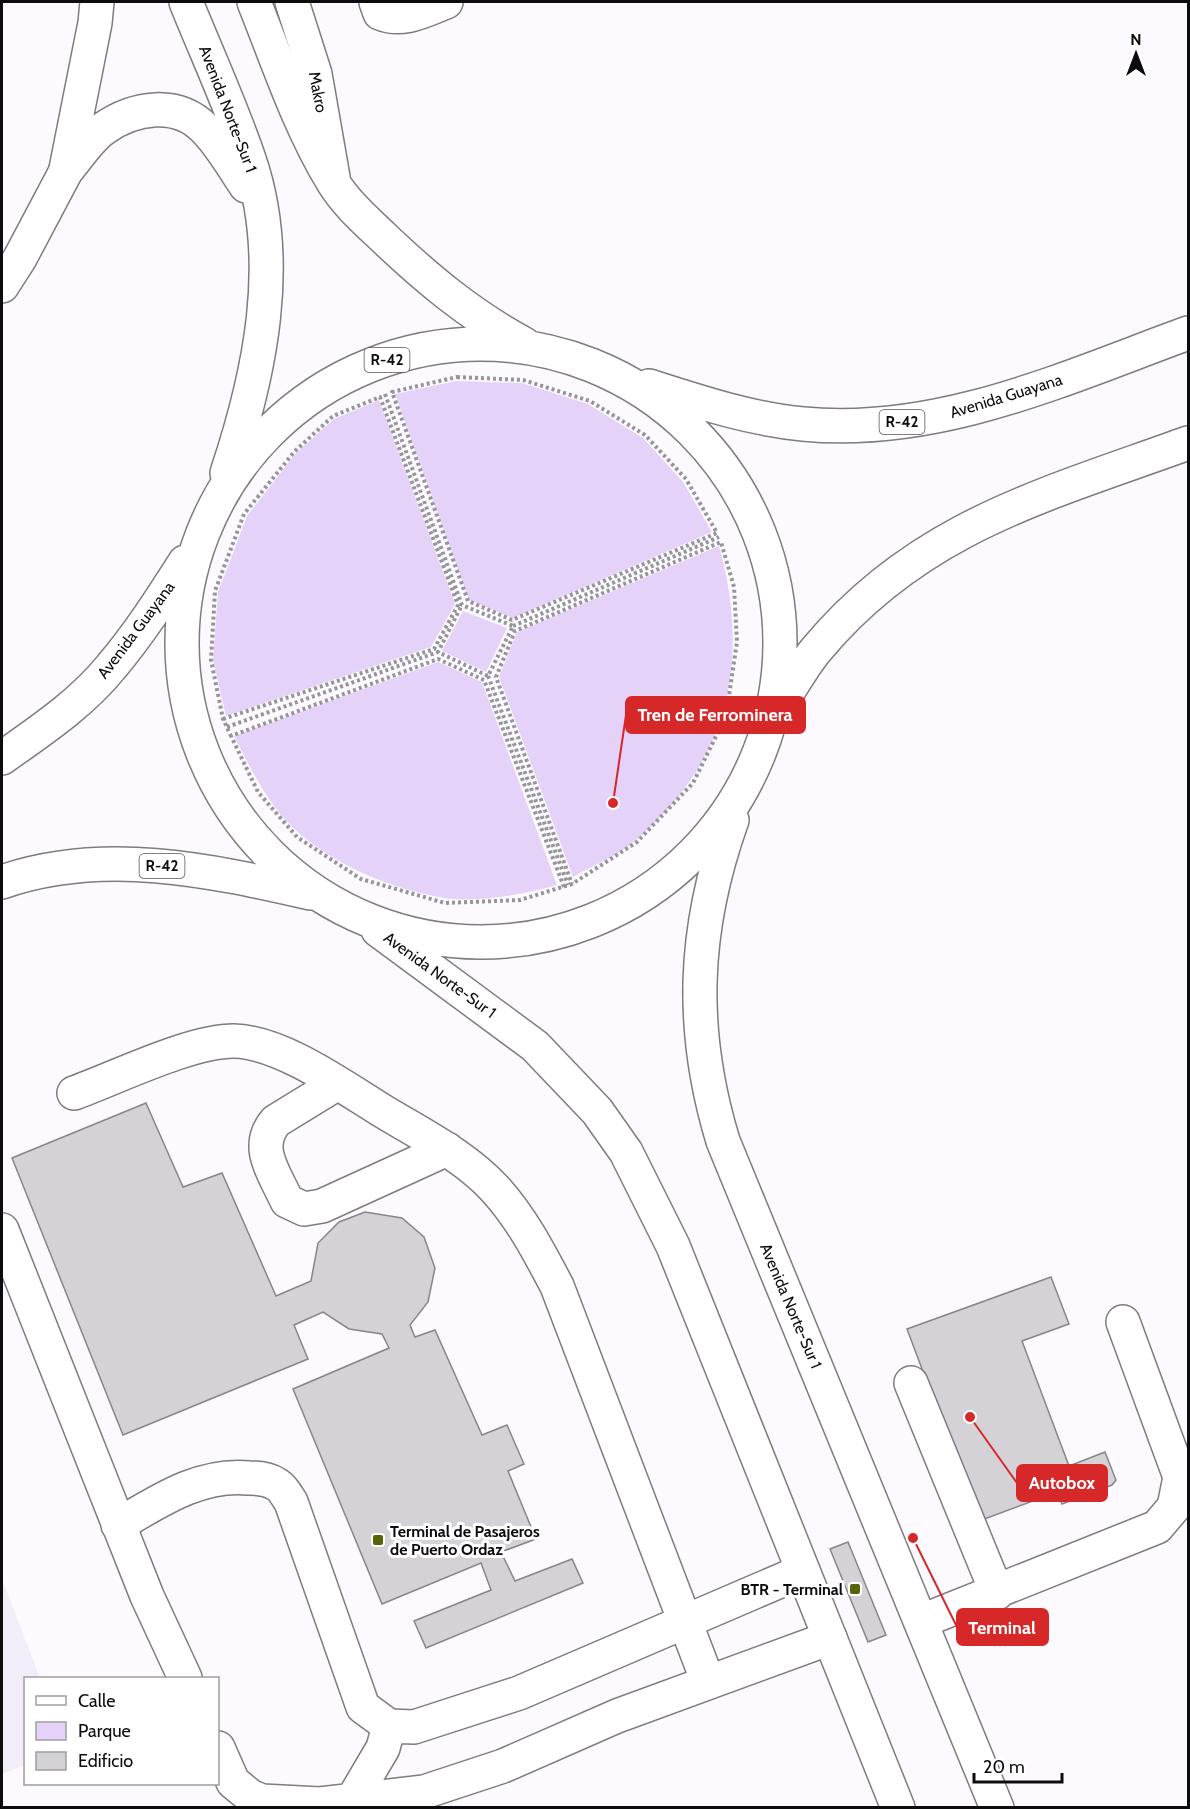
<svg xmlns="http://www.w3.org/2000/svg" width="1190" height="1809" font-family="Cabin,sans-serif">
<style>
.built{fill:#f3edfa}
.green{fill:#e5d2f9}
.building{fill:#d4d1d7;stroke:#87858a;stroke-width:1.5}
.lines{fill:none;stroke-linecap:round;stroke-linejoin:round}
.minor-casing{stroke:#7e7b81;stroke-width:36}
.major-casing{stroke:#7e7b81;stroke-width:36}
.path{stroke:#969598;stroke-width:4;stroke-dasharray:3 3;stroke-linecap:butt}
.minor{stroke:#fff;stroke-width:33}
.major{stroke:#fff;stroke-width:33}
.poi-dot{fill:#566407;stroke:#fff;stroke-width:2}
.labels{text-anchor:middle;dominant-baseline:central;stroke-width:6;stroke-linejoin:round;paint-order:stroke}
.shield{fill:#fff;stroke:#555556;stroke-width:1.5}
.shield-label{font-size:15px;font-weight:bold;fill:#0c0c0e}
.street-label{font-size:16px;fill:#0c0c0e;stroke:#fff}
.poi-label{font-size:16px;font-weight:bold;fill:#0c0c0e;stroke:#fff;text-anchor:start}
.leader{fill:none;stroke:#d62828;stroke-width:2}
.callout-dot{fill:#d62828;stroke:#fff;stroke-width:2}
.callout{fill:#d62828;stroke:#d62828;stroke-width:2}
.callout-label{font-size:18px;text-anchor:middle;font-weight:bold;fill:#fff}
</style>
<rect width="100%" height="100%" fill="#fcfaff"/>
<path class="built" d="M2,1579L40,1678H26L25,1765L2,1774Z"/>
<path class="green" d="M456,381L522,383L588,404L643,438L683,482L712,532L513,618L469,600L395,394Z
M379,400L455,604L431,647L226,716L213,660L218,592L247,516L296,453L334,419Z
M719,546C751,661 729,761 636,840C619,855 594,865 573,877L499,677L517,632Z
M463,611L507,628L486,672L442,651Z
M438,662L482,682L557,885C526,894 476,903 444,898C393,889 340,868 300,834C270,809 252,771 234,736Z"/>
<path class="building" d="M146,1103L183,1187L222,1173L276,1296L311,1281L318,1243L339,1222L365,1212L402,1218L424,1237L435,1268L428,1302L410,1325L415,1337L435,1330L482,1435L507,1425L524,1464L508,1471L536,1539L501,1552L515,1581L572,1559L583,1583L426,1648L414,1621L491,1590L481,1563L382,1604L293,1389L389,1348L382,1334L349,1329L323,1312L294,1325L308,1359L123,1435L12,1158Z
M1051,1277L1069,1324L1022,1341L1069,1466L1105,1452L1116,1480L1112,1485L1062,1504L1057,1492L979,1521L907,1329Z
M848,1542L886,1635L868,1642L830,1549Z"/>
<g class="lines">
<g class="minor-casing">
<path id="minor" d="M292,2L315,74L333,177
M376,2L380,13C403,23 425,10 446,2
M2,286L20,258L66,171
M338,1083L276,1121C253,1147 275,1174 287,1201L304,1209L322,1206L447,1149
M74,1093C118,1077 190,1041 234,1041C281,1042 342,1086 381,1110C420,1134 464,1155 496,1190C522,1219 539,1252 557,1286L708,1682
M2,1230L147,1596L185,1678
M911,1383L997,1593
M118,1525C159,1501 200,1473 249,1478C257,1478 268,1479 276,1484C282,1487 287,1496 291,1502L363,1707L389,1726L414,1727L519,1693L803,1571
M922,1621L1157,1527L1174,1507L1180,1477L1123,1322
M218,1748L233,1782L250,1796L262,1801L320,1804L424,1792L503,1766L617,1716L830,1638
M353,1799L383,1748L389,1726"/>
</g>
<g class="major-casing">
<path id="major" d="M186,2C207,54 231,106 249,159C284,261 260,374 227,473
M254,2C278,62 299,126 333,182C345,202 365,220 382,236C426,278 470,315 524,344
M66,169L95,23L97,2
M66,171C78,157 89,139 103,129C134,107 177,100 205,129C221,145 233,167 246,186
M182 643a299 299 0 1 1 598 0a299 299 0 1 1-598 0Z
M649,386C699,402 750,419 803,424C938,437 1065,378 1188,333
M778,707C791,688 802,667 816,650C918,527 1045,495 1188,443
M2,758C40,731 81,704 111,667C139,634 162,598 185,562
M732,820C693,929 689,1029 723,1141L997,1808
M2,882C103,847 209,870 310,893
M378,930L535,1046L597,1111L626,1152L673,1246L898,1808"/>
</g>
<path class="path" d="M457,377L523,380L590,401L645,435L686,479L717,533L512,620L468,601L392,392Z
M385,394L462,605L513,626L488,676L438,652L462,605
M513,626L719,537
M488,676L568,885
M223,719L434,649L458,605L380,397L333,416L294,452L244,514L215,591L211,660L223,719L231,736
M227,727L438,652
M564,887L484,680L438,659L231,736L258,792L297,837L361,879L445,903L520,900L572,884L637,842L693,783L726,716L737,642L734,587L721,542L515,631L496,677L572,884"/>
<use href="#minor" class="minor"/>
<use href="#major" class="major"/>
</g>
<g class="poi-dot">
<rect x="372" y="1534" width="12" height="12" rx="3"/>
<rect x="849" y="1583" width="12" height="12" rx="3"/>
</g>
<g class="labels">
<g class="shield">
<rect x="364.5" y="348" width="45" height="24" rx="4.5"/>
<rect x="879.5" y="410" width="45" height="24" rx="4.5"/>
<rect x="139.5" y="854" width="45" height="24" rx="4.5"/>
</g>
<g class="shield-label">
<text x="387" y="360">R-42</text>
<text x="902" y="422">R-42</text>
<text x="162" y="866">R-42</text>
</g>
<g class="street-label">
<text transform="translate(318 92) rotate(79)">Makro</text>
<text transform="translate(228 109) rotate(69)">Avenida Norte-Sur 1</text>
<text transform="translate(1006 396) rotate(-17)">Avenida Guayana</text>
<text transform="translate(136 630) rotate(-53)">Avenida Guayana</text>
<text transform="translate(440 975) rotate(36)">Avenida Norte-Sur 1</text>
<text transform="translate(791 1306) rotate(67)">Avenida Norte-Sur 1</text>
</g>
<g class="poi-label">
<text x="390" y="1531">Terminal de Pasajeros<tspan x="390" dy="18">de Puerto Ordaz</tspan></text>
<text x="843" y="1589" text-anchor="end">BTR - Terminal</text>
</g>
</g>
<path class="leader" d="M613 803L626 715M970 1417L1017 1483M913 1538L957 1627"/>
<g class="callout-dot">
<circle cx="613" cy="803" r="6"/>
<circle cx="970" cy="1417" r="6"/>
<circle cx="913" cy="1538" r="6"/>
</g>
<g class="callout">
<rect x="626" y="697" width="179" height="36" rx="6"/>
<rect x="1017" y="1465" width="90" height="36" rx="6"/>
<rect x="957" y="1609" width="91" height="36" rx="6"/>
</g>
<g class="callout-label">
<text x="715" y="721">Tren de Ferrominera</text>
<text x="1062" y="1489">Autobox</text>
<text x="1002" y="1634">Terminal</text>
</g>
<rect width="1190" height="1809" fill="none" stroke="#0c0c0e" stroke-width="6"/>
<rect x="24" y="1677" width="195" height="108" fill="#ffffff" stroke="#9e9e9f" stroke-width="1.5"/>
<rect x="36" y="1696" width="30" height="9" fill="#ffffff" stroke="#9e9e9f" stroke-width="1.5"/>
<text x="78" y="1707" font-size="18" fill="#0c0c0e">Calle</text>
<rect x="36" y="1722" width="30" height="18" fill="#e5d2f9" stroke="#9e9e9f" stroke-width="1.5"/>
<text x="78" y="1737" font-size="18" fill="#0c0c0e">Parque</text>
<rect x="36" y="1752" width="30" height="18" fill="#d4d1d7" stroke="#9e9e9f" stroke-width="1.5"/>
<text x="78" y="1767" font-size="18" fill="#0c0c0e">Edificio</text>
<g transform="translate(1136 54)" stroke="#ffffff" stroke-width="4.5" paint-order="stroke">
<path d="M0-4.5L10 22L0 15L-10 22Z" fill="#0c0c0e"/>
<text y="-9" font-size="16" font-weight="bold" text-anchor="middle" fill="#0c0c0e">N</text>
</g>
<path d="M974 1773v9h88v-9" fill="none" stroke="#0c0c0e" stroke-width="3"/>
<text x="983" y="1773" font-size="18" fill="#0c0c0e" stroke="#ffffff" stroke-width="4.5" paint-order="stroke">20 m</text>
</svg>
